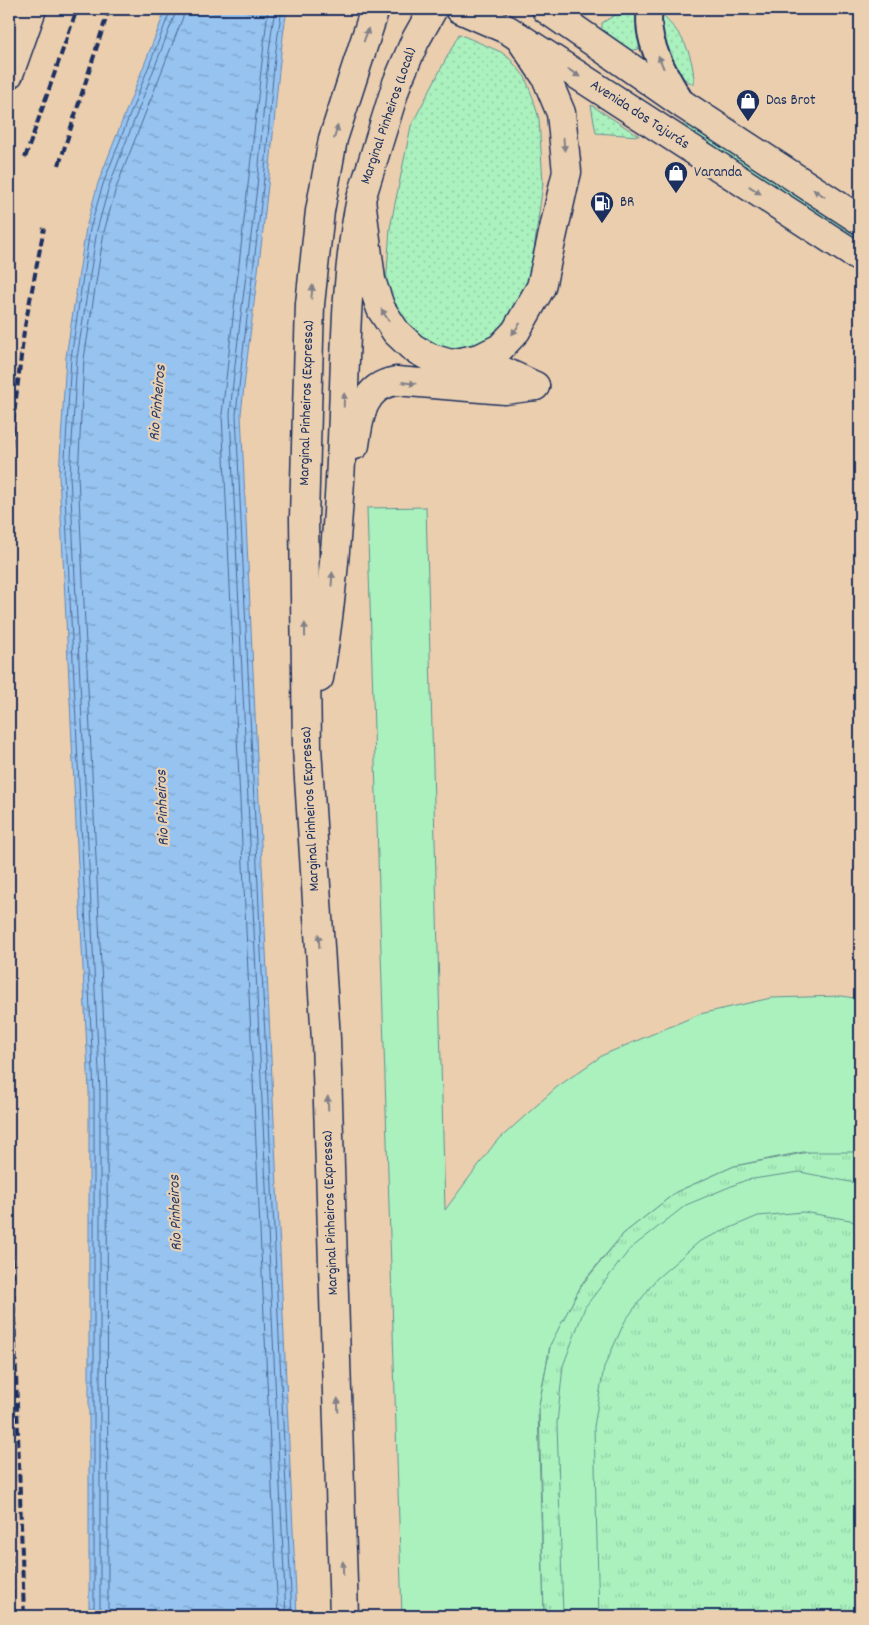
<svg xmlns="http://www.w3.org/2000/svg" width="869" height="1625" font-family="Dekko,sans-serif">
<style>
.grass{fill:url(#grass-tufts);stroke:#62908e}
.park{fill:url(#park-dots);stroke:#62908e}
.pitch{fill:#aaf1be;stroke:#62908e}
.water{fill:url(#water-ripples);stroke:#6588b6}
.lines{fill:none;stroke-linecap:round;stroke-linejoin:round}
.shore{stroke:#4c6a98;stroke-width:1}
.secondary-casing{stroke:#1b2f5e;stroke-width:28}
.trunk-casing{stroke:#1b2f5e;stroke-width:31}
.motorway-casing{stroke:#1b2f5e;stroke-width:31}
.secondary{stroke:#ead0b1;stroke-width:24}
.trunk{stroke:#ead0b1;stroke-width:28}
.motorway{stroke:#ead0b1;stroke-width:28}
.rail{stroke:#1b2f5e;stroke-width:4;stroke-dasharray:8 4;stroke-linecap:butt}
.oneway{fill:#828088}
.labels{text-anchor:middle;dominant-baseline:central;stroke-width:4.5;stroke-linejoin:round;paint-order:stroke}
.poi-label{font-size:15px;fill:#1b2f5e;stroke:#ead0b1;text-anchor:start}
.street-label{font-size:15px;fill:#1b2f5e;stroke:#ead0b1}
.water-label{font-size:16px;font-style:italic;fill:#273e6d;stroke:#ead0b1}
</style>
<defs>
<pattern id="grass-tufts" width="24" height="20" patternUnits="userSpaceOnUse" patternTransform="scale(1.25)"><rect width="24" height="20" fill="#aaf1be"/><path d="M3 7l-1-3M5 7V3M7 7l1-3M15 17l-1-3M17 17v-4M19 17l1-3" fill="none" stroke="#92cfa6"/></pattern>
<pattern id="park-dots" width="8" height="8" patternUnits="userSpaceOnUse" patternTransform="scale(1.25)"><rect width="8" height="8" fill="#aaf1be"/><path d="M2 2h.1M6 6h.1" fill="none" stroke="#92cfa6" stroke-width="1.8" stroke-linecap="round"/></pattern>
<pattern id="water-ripples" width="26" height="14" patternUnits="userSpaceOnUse" patternTransform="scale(1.25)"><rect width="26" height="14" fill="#96c3f0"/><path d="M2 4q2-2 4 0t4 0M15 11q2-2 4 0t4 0" fill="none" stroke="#7a9fc6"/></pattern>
</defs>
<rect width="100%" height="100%" fill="#ebceae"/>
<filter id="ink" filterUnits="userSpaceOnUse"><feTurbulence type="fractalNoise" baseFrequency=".02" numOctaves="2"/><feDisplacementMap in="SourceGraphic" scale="10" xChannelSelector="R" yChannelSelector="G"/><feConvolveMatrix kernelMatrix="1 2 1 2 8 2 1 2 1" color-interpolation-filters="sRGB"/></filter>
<g filter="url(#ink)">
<path class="grass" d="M686,121L860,234V244L682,128Z
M819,1150L860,1152V1616H544L539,1405L551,1342L581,1286L623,1234L676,1192L734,1166Z"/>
<path class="park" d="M625,9H641L639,49L628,51L602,33V23Z
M659,9C664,18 670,23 676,30C689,46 694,65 694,85L669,69L665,60Z
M459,34L501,52L509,58L525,77L533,98L539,119L543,183L529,288L507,332L483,348L451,354L429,349L396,321L386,286L390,228L411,126Z
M591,105L639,136L596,133Z"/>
<path class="pitch" d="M426,507L445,1210L495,1143L557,1087L603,1055L700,1014L771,998L842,996L860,999V1152H803L734,1166L676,1192L623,1234L583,1282L550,1345L538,1410L544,1616H402L367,508Z
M800,1172L860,1184V1226L850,1220L803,1212L758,1216L700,1241L656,1279L625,1321L604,1367L594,1427L599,1616H563L557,1423L563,1366L585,1307L630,1249L686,1205L746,1180Z"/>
<path class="water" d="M166,9H287C278,64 275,120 269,176C261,255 249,335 241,414L297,1616H89V1092L59,475L66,357L86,228L98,183Z"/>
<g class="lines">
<path class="shore" d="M268,9L222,414L278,1616
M275,9C265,68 263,127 257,187C248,263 237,338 230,414L286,1616
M282,9C272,65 270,122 264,179C255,258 244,336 236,414L292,1616
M94,1616V1092L64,475L71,358L90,229L103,184L171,9
M100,1616V1092L70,475L77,358L97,230L109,186L177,9
M108,1616L107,1092L78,475L84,359L104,232L116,188L183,17L184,9"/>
<g class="secondary-casing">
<path id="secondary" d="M650,9C644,42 667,77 683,104"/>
</g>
<g class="trunk-casing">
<g id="trunk">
<path d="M433,9L415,41L397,83L361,199L371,280L381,309L396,332L413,348L431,358L451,364L480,358L500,348L516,331L541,287L564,184L567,172L561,113L546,77L519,37"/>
<path id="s1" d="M460,9L508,30L860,258"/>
<path d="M546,9L684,105L860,220"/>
<path d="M460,365L505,372L535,386"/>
</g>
</g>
<g class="motorway-casing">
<g id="motorway">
<path d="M9,74L32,9"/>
<path d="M355,445C359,416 363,386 396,381L505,390L535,386"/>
<path d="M319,678C334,593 340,500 343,414C346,342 346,269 361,199"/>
<path id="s2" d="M344,1616L326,1039L307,748L304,518L310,304L320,211L333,139L375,9"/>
</g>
</g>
<use href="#secondary" class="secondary"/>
<use href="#trunk" class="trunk"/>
<use href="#motorway" class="motorway"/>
<path class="rail" d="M25,158L77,9
M59,165L109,9
M9,242L13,221
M9,458L24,331L44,228
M9,1162L24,1616
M9,1482L13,1616"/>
</g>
<defs><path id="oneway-solid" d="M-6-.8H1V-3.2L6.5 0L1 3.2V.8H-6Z" transform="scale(1.25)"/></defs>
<g class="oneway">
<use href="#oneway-solid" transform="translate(366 35) rotate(-71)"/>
<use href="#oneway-solid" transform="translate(661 62) rotate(-112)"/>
<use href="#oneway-solid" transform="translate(574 73) rotate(33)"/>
<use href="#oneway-solid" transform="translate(336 132) rotate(-74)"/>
<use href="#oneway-solid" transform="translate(564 144) rotate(85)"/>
<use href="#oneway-solid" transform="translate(755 190) rotate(33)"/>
<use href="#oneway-solid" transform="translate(819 193) rotate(-147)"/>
<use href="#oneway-solid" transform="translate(312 292) rotate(-84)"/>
<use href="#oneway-solid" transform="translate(385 315) rotate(-122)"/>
<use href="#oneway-solid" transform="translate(516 329) rotate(126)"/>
<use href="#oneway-solid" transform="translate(409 383) rotate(7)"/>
<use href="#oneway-solid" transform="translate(344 400) rotate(-88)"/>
<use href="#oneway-solid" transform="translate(332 579) rotate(-86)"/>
<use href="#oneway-solid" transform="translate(305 630) rotate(-91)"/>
<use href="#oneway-solid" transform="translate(319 941) rotate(-94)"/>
<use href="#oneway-solid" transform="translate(328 1103) rotate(-92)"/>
<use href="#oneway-solid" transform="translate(338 1405) rotate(-92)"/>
<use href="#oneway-solid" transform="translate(343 1568) rotate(-91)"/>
</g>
</g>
<defs>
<g id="shop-pin" transform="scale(1.25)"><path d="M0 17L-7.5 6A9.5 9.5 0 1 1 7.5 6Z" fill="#1b2f5e" stroke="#ead0b1"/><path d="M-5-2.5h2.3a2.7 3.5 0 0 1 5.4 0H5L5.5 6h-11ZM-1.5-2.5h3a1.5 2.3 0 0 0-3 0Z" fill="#fff"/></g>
<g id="fuel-pin" transform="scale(1.25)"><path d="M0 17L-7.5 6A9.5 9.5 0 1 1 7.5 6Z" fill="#1b2f5e" stroke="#ead0b1"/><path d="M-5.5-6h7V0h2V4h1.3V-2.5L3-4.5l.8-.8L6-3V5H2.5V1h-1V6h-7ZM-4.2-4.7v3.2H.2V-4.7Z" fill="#fff"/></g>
</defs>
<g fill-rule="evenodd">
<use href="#shop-pin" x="748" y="101"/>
<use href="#shop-pin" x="676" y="173"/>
<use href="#fuel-pin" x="602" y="203"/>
</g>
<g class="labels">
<g class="poi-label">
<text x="766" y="101">Das Brot</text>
<text x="694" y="173">Varanda</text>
<text x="620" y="203">BR</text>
</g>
<g class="street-label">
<text stroke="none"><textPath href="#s1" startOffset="209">Avenida dos Tajurás</textPath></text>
<text transform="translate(389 116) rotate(-71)">Marginal Pinheiros (Local)</text>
<text stroke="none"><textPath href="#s2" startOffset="1214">Marginal Pinheiros (Expressa)</textPath></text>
<text transform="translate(311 809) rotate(-93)">Marginal Pinheiros (Expressa)</text>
<text transform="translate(331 1213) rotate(-92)">Marginal Pinheiros (Expressa)</text>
</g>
<g class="water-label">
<text transform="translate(158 403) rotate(-85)">Rio Pinheiros</text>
<text transform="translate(163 808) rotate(-92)">Rio Pinheiros</text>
<text transform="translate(176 1213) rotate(-92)">Rio Pinheiros</text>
</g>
</g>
<rect width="869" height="1625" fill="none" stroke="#ead0b1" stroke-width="30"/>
<rect x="15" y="15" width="839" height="1595" fill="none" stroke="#1b2f5e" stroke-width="2" filter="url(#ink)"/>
</svg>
